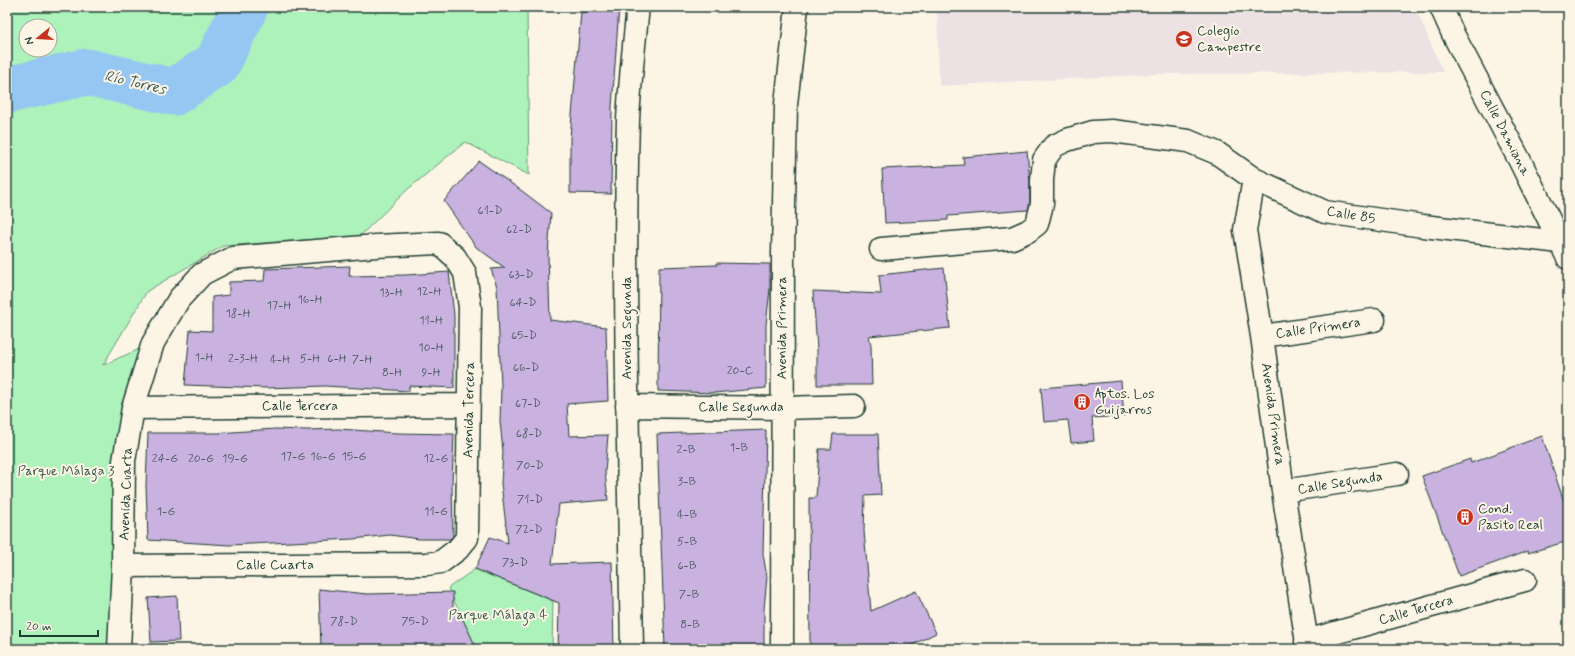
<svg xmlns="http://www.w3.org/2000/svg" width="1575" height="656" font-family="Mynerve,sans-serif">
<style>
.built{fill:#ede1e4}
.green{fill:#adf1bb;stroke:#669778;fill-rule:evenodd}
.lines{fill:none;stroke-linecap:round;stroke-linejoin:round}
.river{stroke:#96c7f2;stroke-width:47}
.building{fill:#c9b1e0;stroke:#1f3d34}
.minor-casing{stroke:#1f3d34;stroke-width:25}
.minor{stroke:#fcf5e5;stroke-width:22}
.labels{text-anchor:middle;dominant-baseline:central;stroke-width:4;stroke-linejoin:round;paint-order:stroke}
.number-label{font-size:12px;fill:#4a5a5f}
.poi-label{font-size:14px;fill:#1f3d34;stroke:#fcf5e5;text-anchor:start}
.street-label{font-size:14px;fill:#1f3d34;stroke:#fcf5e5}
.park-label{font-size:14px;fill:#345848;stroke:#fcf5e5}
.water-label{font-size:15px;font-style:italic;fill:#37595a;stroke:#fcf5e5}
</style>
<rect width="100%" height="100%" fill="#fcf5e5"/>
<filter id="ink" filterUnits="userSpaceOnUse"><feTurbulence type="fractalNoise" baseFrequency=".025" numOctaves="2"/><feDisplacementMap in="SourceGraphic" scale="8" xChannelSelector="R" yChannelSelector="G"/><feConvolveMatrix kernelMatrix="1 2 1 2 8 2 1 2 1" color-interpolation-filters="sRGB"/></filter>
<g filter="url(#ink)">
<path class="built" d="M937,7H1415L1443,72L1155,74L939,86Z"/>
<path class="green" d="M7,7H527L529,175L465,142L407,190L360,236L223,246L147,291L103,365L153,343L133,408L119,647L7,645ZM26,26H50V50H26Z
M475,569L553,601L552,649L476,648L448,588Z"/>
<g class="lines">
<path class="river" d="M7,90L86,72L174,92L217,64L245,7"/>
</g>
<path class="building" d="M587,7H619L612,107L611,194L570,193V138L581,12L586,13Z
M1027,151L1030,181V202L1028,210L948,216V220L885,223L882,169L964,165L963,157Z
M479,161L522,191L551,213L548,255L550,320L606,327L608,401L567,404L569,436L608,435L605,472L608,500L559,504L552,564L612,562L614,649H558L559,603L475,569L490,537L508,543L501,483L503,452L500,421L501,386L497,287L491,269L505,268L476,247L444,201Z
M716,263L770,264V289L766,325V388L714,393L658,391L659,267L717,265Z
M350,266L349,276L406,275L449,272L454,315V388L409,386V391L325,386L266,388L185,385L190,330L212,331V297L229,295V282L264,281L265,269Z
M944,268L950,328L869,336L871,345L872,385H817V349L813,291L881,294L879,275Z
M1121,381L1124,416L1092,418L1094,441L1071,443L1068,420L1044,422L1041,388Z
M275,429L307,430L339,429L397,433L454,434L452,483L453,536L450,539H419L390,535L353,539L230,545L148,540L146,485L148,433H218Z
M766,430L763,554L767,577L764,609V649H665L657,434Z
M833,434H878L881,495L865,496L864,531L871,611L916,591L936,633L904,649H810L809,498H816L819,449H831Z
M1542,436L1568,514V541L1528,553V551L1459,576L1422,476L1470,459L1471,463Z
M319,589L367,594L453,592V615L457,607L477,649H321Z
M177,596L179,641L151,642L148,598Z"/>
<g class="lines">
<g class="minor-casing">
<path id="minor" d="M1441,7L1453,34L1520,161L1568,258
M1254,179L1245,230L1262,336L1283,491L1308,649
M881,249L1012,238L1028,231L1037,224L1042,204V180L1044,160L1054,146L1067,140L1093,132L1112,131L1188,141L1217,153L1254,179L1325,212L1423,226L1560,242
M1262,336L1374,320
M627,406L782,408L854,406
M133,408L468,405
M1283,491L1397,474
M1306,641L1525,580
M119,649L123,566L124,461L133,408L153,343L179,299L202,274L233,258L376,246L439,243L455,257L465,273L470,307L467,538L458,549L441,562L427,564L123,566
M632,649C629,473 623,296 628,120C630,82 634,44 638,7
M782,649L783,254L786,104L797,7"/>
</g>
<use href="#minor" class="minor"/>
</g>
</g>
<defs>
<g id="school-disc" transform="scale(0.9)"><circle r="9.5" fill="#c8321e" stroke="#fcf5e5"/><path d="M0-5L7-2L0 1L-7-2ZM-4 1L0 2.5L4 1V4Q0 6-4 4Z" fill="#fff"/></g>
<g id="building-disc" transform="scale(0.9)"><circle r="9.5" fill="#c8321e" stroke="#fcf5e5"/><path d="M-4-6H4V6H1V3H-1V6H-4ZM-2.5-4.3h1.7v1.8h-1.7ZM.8-4.3h1.7v1.8H.8ZM-2.5-1h1.7V.8h-1.7ZM.8-1h1.7V.8H.8Z" fill="#fff"/></g>
</defs>
<g fill-rule="evenodd">
<use href="#school-disc" x="1184" y="39"/>
<use href="#building-disc" x="1082" y="402"/>
<use href="#building-disc" x="1465" y="517"/>
</g>
<g class="labels">
<g class="number-label">
<text x="490" y="211">61-D</text>
<text x="519" y="230">62-D</text>
<text x="521" y="275">63-D</text>
<text x="429" y="292">12-H</text>
<text x="391" y="293">13-H</text>
<text x="310" y="300">16-H</text>
<text x="523" y="303">64-D</text>
<text x="279" y="306">17-H</text>
<text x="238" y="314">18-H</text>
<text x="431" y="321">11-H</text>
<text x="524" y="336">65-D</text>
<text x="431" y="348">10-H</text>
<text x="204" y="358">1-H</text>
<text x="243" y="359">2-3-H</text>
<text x="310" y="359">5-H</text>
<text x="337" y="359">6-H</text>
<text x="280" y="360">4-H</text>
<text x="362" y="360">7-H</text>
<text x="526" y="368">66-D</text>
<text x="740" y="371">20-C</text>
<text x="392" y="373">8-H</text>
<text x="431" y="373">9-H</text>
<text x="528" y="404">67-D</text>
<text x="529" y="434">68-D</text>
<text x="739" y="448">1-B</text>
<text x="686" y="450">2-B</text>
<text x="293" y="457">17-G</text>
<text x="323" y="457">16-G</text>
<text x="354" y="457">15-G</text>
<text x="165" y="459">24-G</text>
<text x="201" y="459">20-G</text>
<text x="235" y="459">19-G</text>
<text x="436" y="459">12-G</text>
<text x="530" y="466">70-D</text>
<text x="687" y="482">3-B</text>
<text x="530" y="500">71-D</text>
<text x="166" y="512">1-G</text>
<text x="436" y="512">11-G</text>
<text x="687" y="515">4-B</text>
<text x="529" y="530">72-D</text>
<text x="687" y="542">5-B</text>
<text x="515" y="563">73-D</text>
<text x="687" y="566">6-B</text>
<text x="689" y="595">7-B</text>
<text x="344" y="622">78-D</text>
<text x="415" y="622">75-D</text>
<text x="690" y="625">8-B</text>
</g>
<g class="poi-label">
<text x="1197" y="31">Colegio<tspan x="1197" dy="16">Campestre</tspan></text>
<text x="1095" y="394">Aptos. Los<tspan x="1095" dy="16">Guijarros</tspan></text>
<text x="1478" y="509">Cond.<tspan x="1478" dy="16">Pasito Real</tspan></text>
</g>
<g class="street-label">
<text transform="translate(1505 133) rotate(63)">Calle Damiana</text>
<text transform="translate(1351 215) rotate(10)">Calle 85</text>
<text transform="translate(627 328) rotate(-90)">Avenida Segunda</text>
<text transform="translate(782 328) rotate(-90)">Avenida Primera</text>
<text transform="translate(1318 328) rotate(-8)">Calle Primera</text>
<text x="300" y="406">Calle Tercera</text>
<text x="741" y="407">Calle Segunda</text>
<text transform="translate(469 410) rotate(-89)">Avenida Tercera</text>
<text transform="translate(1273 414) rotate(82)">Avenida Primera</text>
<text transform="translate(1340 483) rotate(-9)">Calle Segunda</text>
<text transform="translate(126 494) rotate(-88)">Avenida Cuarta</text>
<text x="275" y="565">Calle Cuarta</text>
<text transform="translate(1416 610) rotate(-16)">Calle Tercera</text>
</g>
<g class="park-label">
<text x="66" y="471">Parque Málaga 3</text>
<text x="498" y="615">Parque Málaga 4</text>
</g>
<g class="water-label">
<text transform="translate(135 83) rotate(13)">Río Torres</text>
</g>
</g>
<rect width="1575" height="656" fill="none" stroke="#fcf5e5" stroke-width="24"/>
<rect x="12" y="12" width="1551" height="632" fill="none" stroke="#1f3d34" stroke-width="1.5" filter="url(#ink)"/>
<g transform="translate(38 38) rotate(252)"><circle r="19" fill="#fcf5e5" stroke="#a4ab9e"/>
<path d="M0-3L7 15L0 10L-7 15Z" fill="#c8321e"/>
<text y="-6" font-size="11" font-weight="bold" text-anchor="middle" fill="#1f3d34">N</text>
</g>
<path d="M20 630v6h78v-6" fill="none" stroke="#1f3d34" stroke-width="2"/>
<text x="26" y="630" font-size="12" fill="#1f3d34" stroke="#fcf5e5" stroke-width="3" paint-order="stroke">20 m</text>
</svg>
